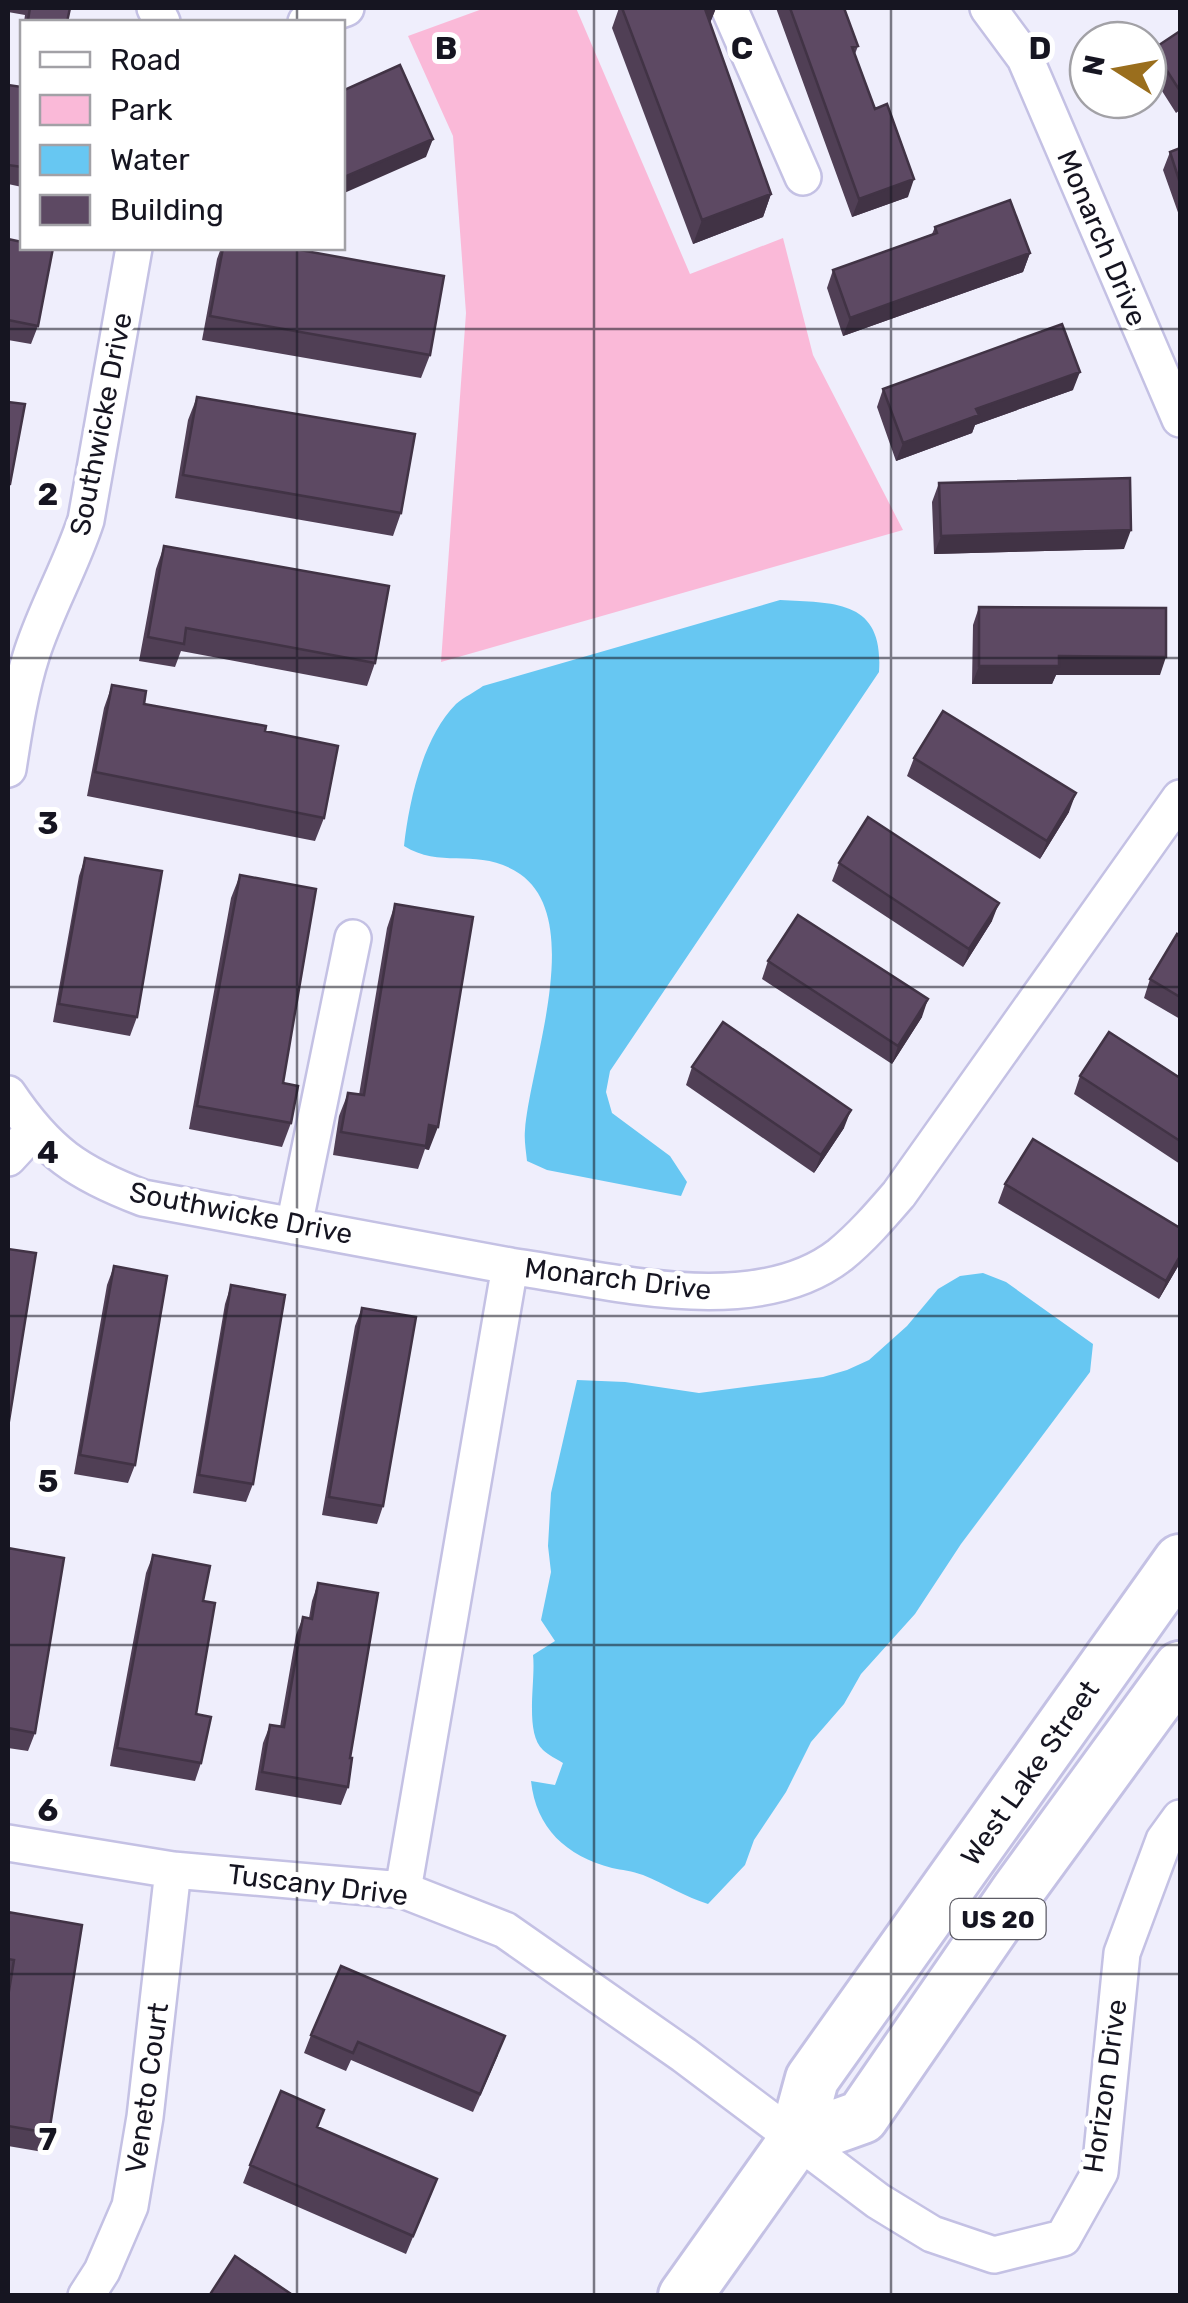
<svg xmlns="http://www.w3.org/2000/svg" width="1188" height="2303" font-family="Rubik,sans-serif">
<style>
.green{fill:#fab9d8}
.water{fill:#67c7f2}
.lines{fill:none;stroke-linecap:round;stroke-linejoin:round}
.minor-casing{stroke:#c4c1e4;stroke-width:40}
.highway-casing{stroke:#c4c1e4;stroke-width:58}
.minor{stroke:#fff;stroke-width:35}
.highway{stroke:#fff;stroke-width:52}
.wall{fill:#503f55}
.shaded-wall{fill:#413345}
.building{fill:#5d4963;stroke:#413345;stroke-width:2.5}
.grid{fill:none;stroke:#161521;stroke-width:2.5;stroke-opacity:0.55}
.labels{text-anchor:middle;dominant-baseline:central;stroke-width:10;stroke-linejoin:round;paint-order:stroke}
.shield{fill:#fff;stroke:#5c5b64;stroke-width:2.5}
.shield-label{font-size:25px;font-weight:bold;fill:#161521}
.street-label{font-size:28px;fill:#161521;stroke:#fff}
.grid-label{font-size:32px;text-anchor:middle;font-weight:bold;fill:#161521;stroke:#fff;stroke-width:10;stroke-linejoin:round;paint-order:stroke}
</style>
<rect width="100%" height="100%" fill="#efeefc"/>
<path class="green" d="M485,8H576L690,274L783,238L813,355L903,530L441,662L466,313L453,136L408,36Z"/>
<path class="water" d="M780,600C836,603 884,600 879,672L610,1071L606,1092L612,1113L670,1156L687,1182L681,1196L547,1170L527,1161C526,1151 524,1140 525,1130C530,1064 586,920 520,874C479,846 443,870 404,846C409,801 423,737 456,704C464,697 475,692 483,686Z
M983,1273L1006,1282L1093,1344L1090,1372L961,1544L915,1614L861,1674L844,1704L811,1742L786,1792L754,1840L745,1865L708,1904C685,1897 665,1884 643,1875C632,1871 622,1870 612,1868C566,1856 536,1828 531,1781L555,1785L563,1763C557,1759 548,1755 543,1750C524,1732 536,1681 533,1655L555,1641L541,1620L551,1572L548,1546L551,1493L577,1380L625,1382L699,1393L823,1377L847,1370L869,1360L907,1326L938,1289L960,1276Z"/>
<g class="lines">
<g class="minor-casing">
<path id="minor" d="M155,8L162,22
M729,8L803,177
M988,8L1025,58L1180,419
M306,22L346,8
M8,769C14,730 20,690 32,653C47,607 71,566 86,520L134,248
M8,1094C47,1152 77,1173 143,1198L510,1266
M8,1158L33,1131
M294,1226L353,938
M8,1843L173,1870L403,1890L505,1930L684,2055L878,2201L932,2234L994,2255L1063,2238L1100,2172L1122,1953L1164,1840L1180,1818
M403,1890L510,1266C608,1280 755,1321 840,1255C862,1237 880,1216 899,1194L1180,798
M86,2296L102,2271L130,2206L145,2117L173,1870"/>
</g>
<g class="highway-casing">
<path id="highway" d="M795,2141L862,2117L1019,1889L1180,1668
M685,2296L795,2141L812,2079L1180,1561"/>
</g>
<use href="#minor" class="minor"/>
<use href="#highway" class="highway"/>
</g>
<path class="wall" d="M8,8H70L67,22H24L25,15L8,12Z
M619,8H716L710,23L771,194L763,217L693,244L612,28Z
M776,8H844L858,46L855,54L908,197L852,217Z
M1180,31V110L1176,113L1148,69V63L1153,49Z
M8,85L22,87V187L8,184Z
M1180,148V218L1163,170L1170,152Z
M935,227L1030,253L1023,272L843,336L827,288L833,270L932,234Z
M8,239L38,326L31,344L8,340Z
M221,248H289L430,355L421,378L202,340L217,259Z
M883,389L1073,390L975,425L972,433L896,461L877,407Z
M197,397L401,513L393,536L175,498L188,420Z
M939,483L1124,549L934,554L932,502Z
M164,546L375,663L367,686L181,651L175,667L139,661L156,569Z
M979,607L1160,675H1056L1052,684H972L973,625Z
M112,685L144,704L265,731L324,818L315,841L87,796L104,708Z
M914,758L1069,812L1040,859L907,776Z
M85,858L137,1017L130,1036L53,1022L79,876Z
M839,863L992,921L963,967L832,881Z
M240,875L291,1123L282,1147L189,1129L231,898Z
M395,904L429,1150L425,1149L418,1169L333,1155L339,1116L348,1093L359,1095L387,928Z
M1180,937V1019L1144,998L1150,979Z
M768,961L922,1017L892,1064L762,979Z
M692,1067L844,1128L814,1173L686,1085Z
M1080,1076L1180,1078V1164L1074,1094Z
M1005,1184L1180,1228V1263L1159,1299L998,1203Z
M114,1266L135,1465L128,1483L74,1474L107,1285Z
M231,1285L253,1484L246,1502L193,1493L225,1304Z
M362,1308L383,1506L377,1524L322,1515L355,1326Z
M8,1548L35,1733L28,1751L8,1748Z
M153,1555L203,1601L196,1714L201,1763L195,1781L110,1766L146,1573Z
M318,1583L350,1758L348,1787L341,1805L255,1790L263,1743L270,1725L280,1727L296,1635L303,1617L309,1618L312,1601Z
M8,1912L49,2133L43,2152L8,2146Z
M311,2035L498,2055L473,2112L351,2060L346,2071L304,2053Z
M250,2165L437,2179L406,2254L243,2183Z"/>
<path class="shaded-wall" d="M710,8H716L708,28L705,9Z
M433,139L426,157L342,194V178Z
M914,179L908,197L852,217L859,199Z
M771,194L763,217L693,244L702,220Z
M1030,253L1023,272L843,336L850,318Z
M1080,372L1073,390L975,425L972,433L896,461L903,443L976,409Z
M1131,530L1124,549L934,554L941,536Z
M1059,656L1166,657L1160,675H1056L1052,684H972L979,666Z
M1076,793L1069,812L1040,859L1047,841Z
M999,903L992,921L963,967L969,949Z
M928,999L922,1017L892,1064L898,1046Z
M851,1110L844,1128L814,1173L821,1155Z
M429,1125L438,1127L429,1150L425,1149Z
M1180,1256V1263L1159,1299L1166,1281Z"/>
<path class="building" d="M30,8H70L67,22H42L28,20Z
M622,8H710L705,9L771,194L702,220Z
M790,8H844L858,46L852,47L875,109L887,104L914,179L859,199Z
M1180,31V91L1153,49Z
M400,65L433,139L342,178V91Z
M8,85L22,87V167L8,165Z
M1180,148V183L1170,152Z
M1010,200L1030,253L850,318L833,270L937,233L935,227Z
M8,239L22,242V248H53L38,326L8,320Z
M223,248H289L444,276L430,355L210,316Z
M1062,324L1080,372L976,409L979,415L903,443L883,389Z
M197,397L415,434L401,513L183,475Z
M8,402L25,404L10,484H8Z
M1130,478L1131,530L941,536L939,483Z
M164,546L389,586L375,663L186,628L184,644L148,637Z
M979,607L1166,608V657L1059,656V666H979Z
M112,685L146,691L144,704L266,726L265,731L338,746L324,818L95,772Z
M943,711L1076,793L1047,841L914,758Z
M868,817L999,903L969,949L839,863Z
M85,858L162,871L137,1017L59,1004Z
M240,875L316,889L283,1083L298,1086L291,1123L197,1106Z
M395,904L473,917L438,1127L429,1125L426,1146L341,1132L348,1093L364,1095Z
M798,915L928,999L898,1046L768,961Z
M1177,934L1180,937V997L1150,979Z
M723,1022L851,1110L821,1155L692,1067Z
M1109,1032L1180,1078V1141L1080,1076Z
M1033,1139L1180,1228V1256L1166,1281L1005,1184Z
M8,1249L36,1253L8,1427Z
M114,1266L167,1276L135,1465L80,1455Z
M231,1285L285,1295L253,1484L199,1475Z
M362,1308L416,1317L383,1506L329,1497Z
M8,1548L64,1558L35,1733L8,1728Z
M153,1555L210,1566L203,1601L215,1603L196,1714L211,1717L201,1763L117,1748Z
M318,1583L378,1593L350,1758H352L348,1787L262,1772L270,1725L284,1727L303,1617L312,1619Z
M8,1912L82,1925L49,2133L8,2126V1997L14,1960L8,1959Z
M341,1966L505,2036L480,2094L358,2042L353,2053L311,2035Z
M281,2091L324,2110L317,2127L437,2179L413,2236L250,2165Z
M235,2256L294,2296H209Z"/>
<path class="grid" d="M297,8V22M594,8V2296M891,8V2296M297,248V2296M8,329H1180M8,658H1180M8,987H1180M8,1316H1180M8,1645H1180M8,1974H1180"/>
<g class="labels">
<rect class="shield" x="950.5" y="1899" width="95" height="40" rx="8"/>
<g class="shield-label">
<text x="998" y="1919">US 20</text>
</g>
<g class="street-label">
<text transform="translate(1102 238) rotate(67)">Monarch Drive</text>
<text transform="translate(101 424) rotate(-79)">Southwicke Drive</text>
<text transform="translate(241 1213) rotate(11)">Southwicke Drive</text>
<text transform="translate(618 1279) rotate(7)">Monarch Drive</text>
<text transform="translate(1030 1773) rotate(-55)">West Lake Street</text>
<text transform="translate(318 1885) rotate(7)">Tuscany Drive</text>
<text transform="translate(1105 2086) rotate(-82)">Horizon Drive</text>
<text transform="translate(147 2088) rotate(-82)">Veneto Court</text>
</g>
</g>
<g class="grid-label">
<text x="446" y="59">B</text>
<text x="742" y="59">C</text>
<text x="1040" y="59">D</text>
<text x="48" y="505">2</text>
<text x="48" y="834">3</text>
<text x="48" y="1163">4</text>
<text x="48" y="1492">5</text>
<text x="48" y="1821">6</text>
<text x="48" y="2150">7</text>
</g>
<rect width="1188" height="2303" fill="none" stroke="#161521" stroke-width="20"/>
<rect x="20" y="20" width="325" height="230" fill="#ffffff" stroke="#a2a1a6" stroke-width="2.5"/>
<rect x="40" y="52" width="50" height="15" fill="#ffffff" stroke="#a2a1a6" stroke-width="2.5"/>
<text x="110" y="70" font-size="30" fill="#161521">Road</text>
<rect x="40" y="95" width="50" height="30" fill="#fab9d8" stroke="#a2a1a6" stroke-width="2.5"/>
<text x="110" y="120" font-size="30" fill="#161521">Park</text>
<rect x="40" y="145" width="50" height="30" fill="#67c7f2" stroke="#a2a1a6" stroke-width="2.5"/>
<text x="110" y="170" font-size="30" fill="#161521">Water</text>
<rect x="40" y="195" width="50" height="30" fill="#5d4963" stroke="#a2a1a6" stroke-width="2.5"/>
<text x="110" y="220" font-size="30" fill="#161521">Building</text>
<g transform="translate(1118 70) rotate(281)"><circle r="48" fill="#ffffff" stroke="#a2a1a6" stroke-width="2.5"/>
<path d="M0-8L18 38L0 25L-18 38Z" fill="#9a6e1d"/>
<text y="-15" font-size="28" font-weight="bold" text-anchor="middle" fill="#161521">N</text>
</g>
</svg>
